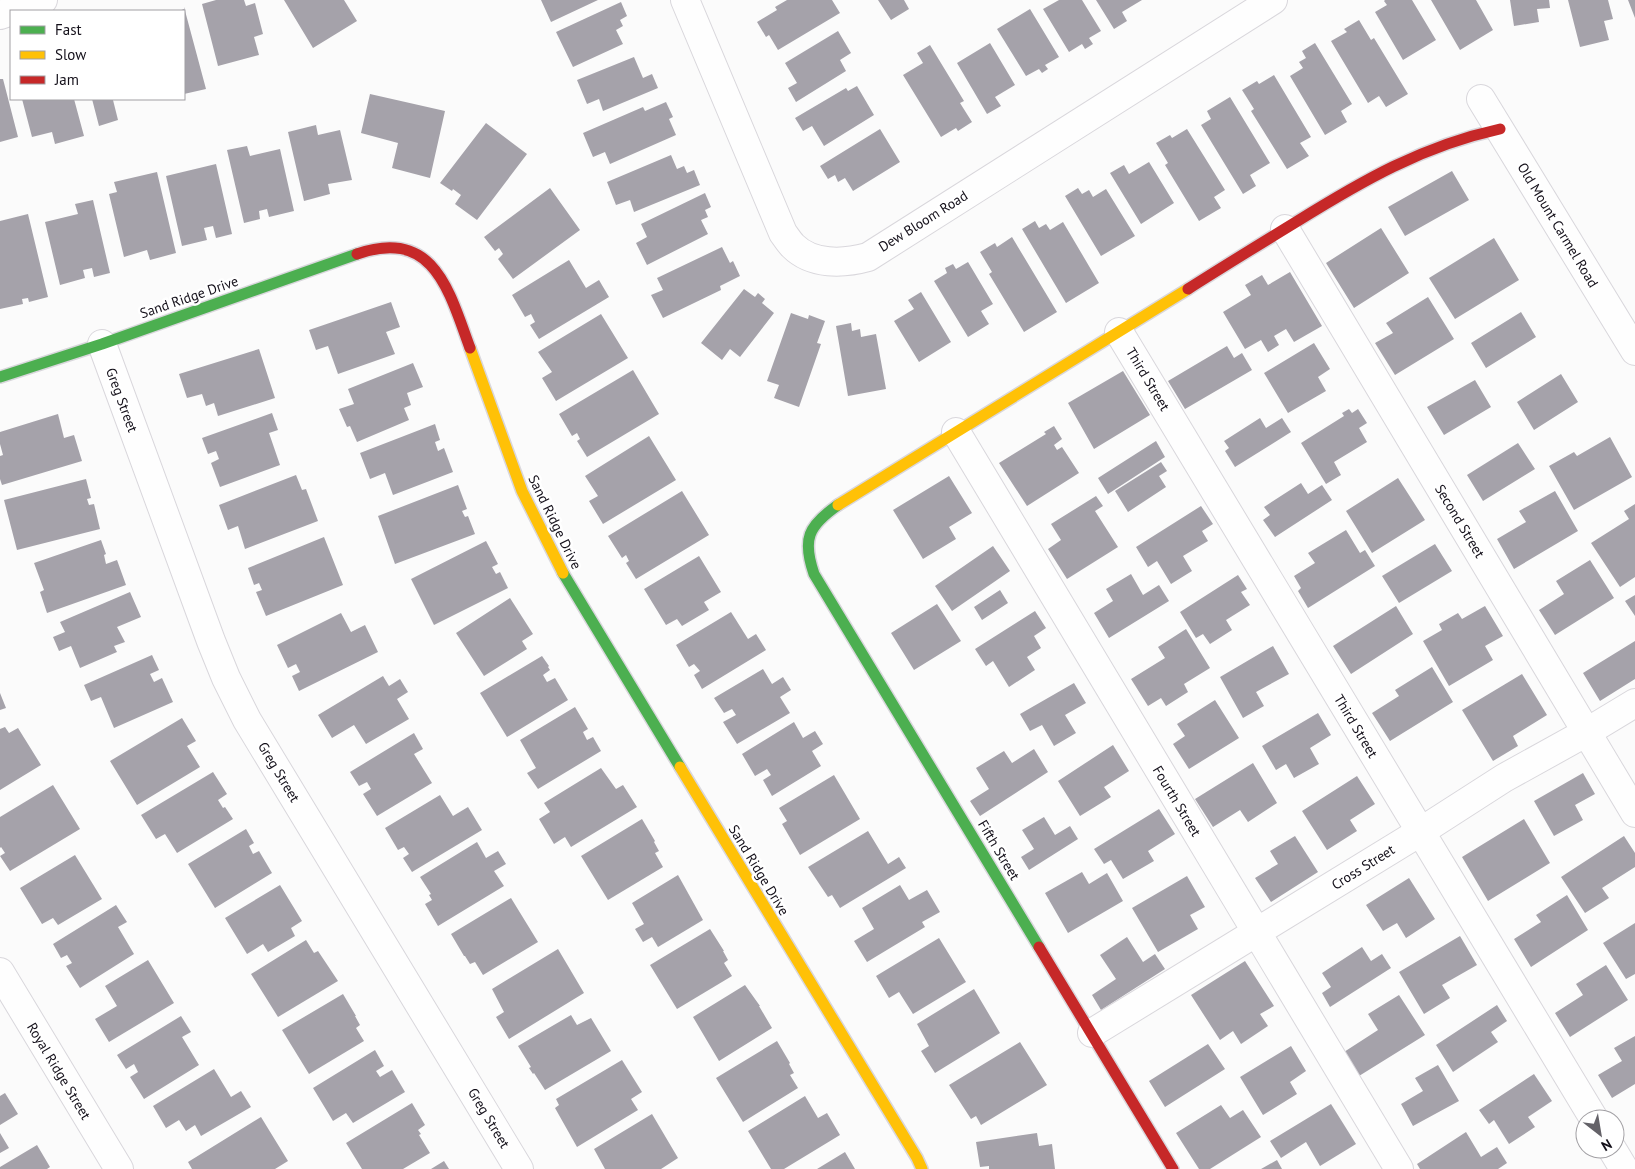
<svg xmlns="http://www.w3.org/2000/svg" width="1635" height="1169" font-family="'PT Sans',sans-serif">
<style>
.building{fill:#a5a2aa}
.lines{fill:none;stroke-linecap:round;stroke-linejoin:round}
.street-casing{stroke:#d9d7dc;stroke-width:30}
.fast-casing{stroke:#d9d7dc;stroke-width:14}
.slow-casing{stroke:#d9d7dc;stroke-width:14}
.jam-casing{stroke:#d9d7dc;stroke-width:14}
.street{stroke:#fefefe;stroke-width:28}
.fast{stroke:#4caf50;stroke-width:11}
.slow{stroke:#ffc107;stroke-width:11}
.jam{stroke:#c62828;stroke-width:11}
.labels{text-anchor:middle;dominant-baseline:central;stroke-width:5;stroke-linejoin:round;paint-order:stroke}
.street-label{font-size:14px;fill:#130f19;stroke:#fff}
</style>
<rect width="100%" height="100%" fill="#fbfbfb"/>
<path class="building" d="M216,0H244L246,6L255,3L263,34L254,37L259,55L218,66L202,4Z
M284,0H344L357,21L313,48Z
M541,0H598L551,22Z
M787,0H832L840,13L778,50L769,35L766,37L757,22L777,10L775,7Z
M878,0H904L909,9L891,20Z
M1059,0H1082L1101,31L1089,38L1093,44L1085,49L1082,44L1069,52L1043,9Z
M1096,0H1142L1122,12L1127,21L1114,29Z
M1385,0H1412L1436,40L1403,60L1375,12L1387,5L1384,1Z
M1431,0H1476L1493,30L1460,50Z
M1510,0H1549L1550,8L1537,9L1539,22L1514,26Z
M1568,0H1608L1613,19L1604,21L1609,40L1580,47Z
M1628,0H1635V18Z
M621,2L627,16L620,20L623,26L616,30L623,44L573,67L556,32Z
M184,7L206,89L184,94V11H179L184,9Z
M1030,9L1059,57L1045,65L1048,69L1042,73L1039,69L1026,76L997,29Z
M1359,20L1371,40L1374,38L1408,94L1386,107L1379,96L1368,103L1331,41L1347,32L1344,29Z
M838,31L851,53L840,60L846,71L796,102L788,88L797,83L785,63Z
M990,43L1015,85L995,97L1001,106L987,114L957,63Z
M1315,43L1352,104L1341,111L1347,122L1325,135L1290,76L1303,68L1299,62L1306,58L1302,51Z
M930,45L964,101L960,103L972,122L958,131L956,128L941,137L903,75L923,63L917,53Z
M634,57L643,78L652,74L658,88L603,111L599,99L587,104L577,80Z
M1274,75L1311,137L1300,143L1309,156L1287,169L1251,111L1254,109L1242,90L1257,81L1259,84Z
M0,79H3L18,137L0,142Z
M857,86L874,115L824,146L812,126L803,131L795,118L846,88L848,91Z
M370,94L445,111L430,178L392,168L398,143L361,133Z
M1230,97L1270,163L1250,175L1256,186L1243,194L1201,125L1211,119L1207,111Z
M22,99H74L84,136L55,144L52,132L32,137Z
M92,99H117L113,100L118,120L99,126Z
M666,102L673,117L669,119L676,135L610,164L605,152L593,157L583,133L643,107L645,111Z
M486,123L527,154L477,220L455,204L461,195L453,189L452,191L440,183Z
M316,125L318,135L340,130L352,180L328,184L330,194L304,201L288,132Z
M880,129L900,162L853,191L845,178L838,182L835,175L828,179L820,166Z
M1187,129L1225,190L1214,197L1221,208L1199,221L1165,165L1168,163L1156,143L1170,135L1172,138Z
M247,146L250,156L280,149L294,211L269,217L267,209L259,211L260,219L244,223L227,150Z
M671,155L677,169L684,166L687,173L694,170L700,185L634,212L630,200L616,205L607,182Z
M1149,162L1174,203L1141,224L1110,173L1124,165L1129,174Z
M216,164L232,234L216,238L213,226L204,228L207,240L182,246L166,176Z
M1452,171L1469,200L1405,236L1388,207Z
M157,172L176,253L150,260L147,250L124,257L109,194L117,192L114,182Z
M550,188L580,230L513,279L498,259L503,254L499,248L495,251L484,237Z
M1078,188L1082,194L1089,190L1093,197L1106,189L1135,236L1101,256L1065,196Z
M705,193L711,207L705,210L708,217L701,220L708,234L647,265L636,243L647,237L641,224Z
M93,200L110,273L94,277L92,268L83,270L85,278L60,285L45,222L78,214L75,204Z
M28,214L48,297L29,302L28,298L22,299L23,304L0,309V221Z
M1035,221L1039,228L1046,224L1050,230L1063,222L1099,283L1066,303L1022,229Z
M1381,228L1409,273L1354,308L1326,263Z
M1012,237L1057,312L1024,332L989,274L992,272L980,252L995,243L997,247Z
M1494,238L1519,280L1455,319L1429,278Z
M722,247L730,263L733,261L740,276L720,286L721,290L663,318L651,295L663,290L657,278Z
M569,260L586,288L599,280L609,297L539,339L530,325L535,322L531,314L525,317L512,295Z
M968,262L993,304L981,311L989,324L968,337L934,281L947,273L945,268L953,264L956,269Z
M1290,272L1322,326L1294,342L1286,329L1274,336L1279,345L1268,352L1261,340L1245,349L1223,312L1251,295L1245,285L1262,275L1268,285Z
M744,289L755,297L758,293L765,299L762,303L774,313L740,357L730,349L722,360L701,343Z
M921,292L951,342L919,362L894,321L914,309L908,300Z
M1428,297L1454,339L1395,375L1375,343L1393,333L1386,323Z
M391,302L400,327L386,332L395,354L338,374L328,346L316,350L309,330Z
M1521,312L1536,337L1486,368L1471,343Z
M791,313L808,319L809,315L825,321L817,343L821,344L799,407L774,398L779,385L767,381Z
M601,314L628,358L556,401L542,378L552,372L538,352Z
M851,323L852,331L860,329L861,337L876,334L886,389L848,396L836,326Z
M1314,343L1330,369L1318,377L1326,391L1288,413L1264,373Z
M1227,346L1234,358L1242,353L1252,370L1185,409L1168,381Z
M259,349L275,398L218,416L214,403L206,406L202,394L187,398L179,374Z
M413,363L423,387L407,393L411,405L404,408L409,420L357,442L350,426L347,427L339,409L354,404L348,389Z
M633,370L659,414L587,457L577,441L580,439L577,433L572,436L559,414Z
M1123,371L1150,415L1094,449L1068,403Z
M1561,374L1578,402L1534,430L1517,402Z
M1475,380L1491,407L1444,435L1427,407Z
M1349,409L1352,413L1358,409L1367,423L1359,428L1367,442L1334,462L1341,475L1326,484L1301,443L1344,416L1342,413Z
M272,413L278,430L269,433L280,465L220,487L211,463L219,459L216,451L208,454L202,438Z
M58,414L64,438L74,435L82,461L2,485L0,479V456L3,455L0,444V432Z
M1260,418L1266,428L1282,418L1291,432L1235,467L1225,451L1229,448L1224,441Z
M435,424L440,440L435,442L438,451L444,448L453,472L393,495L385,473L370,479L360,453Z
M1054,426L1062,439L1054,445L1057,450L1062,447L1079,473L1027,506L999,463L1046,434L1044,432Z
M649,436L676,480L603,524L589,501L598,496L585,476Z
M1610,437L1632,477L1574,510L1549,466L1574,452L1577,456Z
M1156,441L1165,457L1108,494L1098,478Z
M1518,443L1535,469L1483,501L1467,475Z
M1161,462L1167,471L1159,476L1166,487L1128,512L1115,491Z
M296,475L302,490L306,489L318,521L245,549L238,526L228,530L219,505Z
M949,476L972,513L949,527L956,539L923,559L893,510Z
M1398,478L1425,520L1372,553L1346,511Z
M86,479L91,498L87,499L89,505L94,504L100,529L17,550L4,500Z
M1301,483L1308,494L1322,485L1332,500L1275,537L1263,520L1270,515L1264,507Z
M458,485L467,509L462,511L465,517L468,516L475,534L395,564L378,516Z
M682,491L709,535L636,579L626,563L629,561L626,555L622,558L608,536Z
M1555,491L1578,531L1514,569L1497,539L1526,522L1519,511Z
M1096,496L1103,506L1095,511L1118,547L1067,579L1048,549L1061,540L1051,524Z
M1635,504V577L1620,587L1591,543L1629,519L1624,511Z
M1201,506L1213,524L1202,531L1208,541L1183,556L1192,571L1171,584L1157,561L1148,567L1136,547Z
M1346,530L1360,553L1365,550L1375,566L1308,608L1298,591L1301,588L1294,576L1315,563L1308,553Z
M324,537L343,585L266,616L256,592L262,590L259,583L254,585L248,568Z
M101,540L106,554L104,555L106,564L117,560L126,585L47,613L40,592L44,590L34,563Z
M486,541L498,564L492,567L496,574L500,572L508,588L434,625L411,579Z
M1435,544L1452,571L1399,603L1382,576Z
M993,546L1010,571L952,611L935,586Z
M699,556L721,592L704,602L709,610L682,626L677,619L666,625L644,589Z
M1590,560L1614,598L1555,635L1539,610L1564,594L1556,581Z
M1131,574L1143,595L1159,585L1169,601L1109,638L1094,613L1113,601L1106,589Z
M1238,575L1247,589L1241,592L1250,605L1226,620L1232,630L1210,644L1203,634L1196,638L1180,612Z
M1000,590L1008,603L982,620L974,607Z
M130,592L141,617L117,627L125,642L114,646L117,652L80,668L71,646L59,651L53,637L65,632L60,622Z
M1635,595V616L1625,601Z
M510,598L533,634L522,641L527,649L484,676L456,633Z
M937,604L961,641L914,670L891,633Z
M1396,606L1413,634L1351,674L1333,646Z
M1485,606L1503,636L1485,646L1493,660L1449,686L1423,641L1442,630L1439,624L1458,613L1462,619Z
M1035,611L1046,628L1034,636L1041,648L1027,657L1035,670L1009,687L993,661L986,666L975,649Z
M731,612L748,639L756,634L766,650L702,689L694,675L700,671L694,664L689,667L676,645Z
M341,613L351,632L365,625L378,652L299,691L292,676L300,672L296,664L288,668L277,645Z
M1186,629L1210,668L1184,684L1188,692L1166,706L1161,698L1148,706L1131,679L1165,658L1158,647Z
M1635,641V679L1600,701L1583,673Z
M1273,646L1289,674L1256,692L1264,706L1243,718L1220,677Z
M152,655L159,670L150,674L154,682L162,678L173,702L114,728L101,697L91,701L84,685Z
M542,656L549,666L548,667L550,670L543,675L547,682L555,678L568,700L507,737L480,693Z
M1432,667L1453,702L1390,741L1372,713L1399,696L1395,690Z
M763,669L772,684L783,677L791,690L780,697L790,713L737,744L723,722L736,715L732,709L724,713L714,698Z
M1522,674L1547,715L1513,736L1518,746L1493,761L1462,710Z
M383,676L389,686L400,679L408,692L397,699L409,719L366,744L354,725L332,738L318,715Z
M1074,683L1086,703L1065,715L1076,733L1054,746L1042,725L1030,731L1020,714Z
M0,693L6,708L0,710Z
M1215,700L1239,738L1189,769L1173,744L1185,736L1177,724Z
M575,707L588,729L583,732L587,740L593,737L601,751L538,789L527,773L536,768L520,740Z
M1318,713L1331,735L1310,748L1319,764L1294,778L1286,764L1276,770L1262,746Z
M182,718L196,741L187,746L200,767L137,805L110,761Z
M794,722L803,738L815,731L823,744L812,751L821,766L772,796L763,780L771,775L767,769L755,776L742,754Z
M5,727L9,733L18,728L41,765L0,790V729Z
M414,733L423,749L414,754L432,783L377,816L363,794L371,789L367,782L359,786L350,772Z
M1113,745L1129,771L1104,787L1111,797L1080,816L1058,781Z
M1034,749L1048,772L980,816L970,801L989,789L976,768L1004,751L1012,763Z
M1253,763L1277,803L1248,822L1240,810L1213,827L1195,799Z
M601,768L616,789L623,785L637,807L571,847L565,837L554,844L539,819L550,812L544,803Z
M213,772L227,794L218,800L223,808L225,807L233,819L177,853L165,834L156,839L141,815Z
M1583,773L1595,794L1575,805L1583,820L1554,836L1534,801Z
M834,775L860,819L800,855L782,824L787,821L779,808Z
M1357,776L1375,804L1350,820L1357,831L1327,850L1302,811Z
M53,785L80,829L10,871L0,856L5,853L1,847L0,848V817Z
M440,795L453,816L468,807L482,830L412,872L403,858L409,854L404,847L398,850L385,828Z
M1159,809L1175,834L1148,851L1154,861L1123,879L1111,860L1104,864L1094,849Z
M1044,817L1055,835L1070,826L1078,839L1029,870L1021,857L1034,849L1022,830Z
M642,819L655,841L654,842L659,851L655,853L663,867L608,900L581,856Z
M1524,819L1550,863L1488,901L1462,857Z
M246,829L254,843L249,846L253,854L259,851L272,873L215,908L188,864Z
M868,831L888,864L899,857L906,868L840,908L832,895L828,897L808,867Z
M1295,836L1318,872L1271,902L1255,878L1278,864L1270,851Z
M1624,836L1635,853V867L1602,888L1609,898L1585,913L1561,877Z
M477,842L486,858L498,851L506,864L494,871L504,886L438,926L425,904L432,900L429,895L431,894L420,877Z
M75,855L102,899L58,925L53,918L42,924L20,888Z
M1082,872L1089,884L1107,873L1123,901L1068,933L1045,893Z
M678,875L703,920L658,947L652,937L643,942L635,929L644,924L632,903Z
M1187,876L1205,907L1190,915L1198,929L1158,952L1132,908Z
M1409,878L1435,919L1406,938L1397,923L1383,931L1366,905Z
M280,885L302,921L291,928L295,936L268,952L263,944L247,954L225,918Z
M900,885L909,900L927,890L940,912L922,922L925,927L867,962L854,941L874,929L862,908Z
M1567,895L1588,930L1531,967L1514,939L1541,922L1536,915Z
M511,898L538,942L483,975L475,962L470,964L465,956H464L451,934Z
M116,905L127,922L118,927L134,954L80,988L66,966L72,963L67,955L61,958L53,944Z
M1635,923V974L1626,979L1603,943Z
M710,929L724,951H723L728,960L724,963L732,976L677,1009L650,965Z
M1460,936L1477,965L1442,985L1450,998L1424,1014L1399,972Z
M1127,937L1143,962L1155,954L1165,969L1101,1010L1092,995L1116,979L1100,955Z
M939,938L966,982L913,1014L899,992L889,998L876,976Z
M306,940L314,953L318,951L338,981L278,1017L251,974Z
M1362,947L1371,961L1382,954L1391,968L1330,1007L1322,993L1331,987L1322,973Z
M558,949L584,993L509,1039L496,1017L504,1012L492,989Z
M148,960L174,1003L109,1042L95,1019L117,1006L105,986Z
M1245,961L1274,1006L1260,1014L1268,1026L1241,1044L1233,1031L1220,1040L1191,995Z
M1606,965L1628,1000L1570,1037L1555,1013L1583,995L1576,984Z
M745,985L760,1006H759L772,1028L719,1061L693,1017Z
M974,989L1000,1033L935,1073L921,1051L929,1046L917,1024Z
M343,994L356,1016H355L360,1025L356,1028L364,1041L309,1074L282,1030Z
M1399,995L1425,1035L1359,1076L1344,1052L1378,1030L1368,1014Z
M1497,1005L1507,1021L1491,1032L1498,1042L1453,1072L1436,1045Z
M571,1015L577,1025L591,1018L611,1051L545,1090L534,1073L533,1074L529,1068L531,1067L518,1046Z
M181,1016L191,1032L182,1037L199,1065L144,1099L130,1077L138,1072L134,1064L126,1069L117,1055Z
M1635,1036V1084L1612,1098L1598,1075L1622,1061L1614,1048Z
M777,1041L790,1063L789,1064L794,1073L790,1075L798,1088L743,1122L716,1078Z
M1020,1042L1047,1085L981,1125L976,1116L971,1119L949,1085Z
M1208,1044L1225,1069L1165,1107L1149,1081Z
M1291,1046L1306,1071L1290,1082L1297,1094L1263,1115L1240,1077Z
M375,1050L384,1066L376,1071L380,1077L392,1070L405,1092L353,1123L346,1113L333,1121L313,1088Z
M622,1060L642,1092L631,1099L638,1110L577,1147L555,1108L559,1105L556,1099Z
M1438,1065L1459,1101L1413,1126L1401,1104L1423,1091L1415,1078Z
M214,1069L231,1097L241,1091L251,1107L201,1136L195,1125L186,1131L179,1120L166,1128L153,1106Z
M1534,1074L1552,1101L1528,1117L1535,1127L1509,1144L1494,1120L1489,1124L1479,1110Z
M5,1093L18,1114L0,1125V1096Z
M805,1096L818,1118L827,1113L840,1135L784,1169H771L748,1131Z
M412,1103L425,1125L418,1130L421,1134L419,1135L430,1153L403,1169H362L346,1143Z
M1331,1104L1356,1144L1320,1166L1306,1142L1281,1158L1270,1141Z
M1221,1105L1230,1118L1243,1110L1261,1137L1210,1169H1199L1176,1133Z
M652,1114L678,1158L661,1169H605L594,1149Z
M261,1117L288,1161L275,1169H192L188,1162Z
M1466,1132L1481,1157L1497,1147L1507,1163L1498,1169H1420L1417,1164Z
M0,1133L9,1148L0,1153Z
M1037,1133L1039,1146L1052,1144L1055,1169H989V1166L980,1167L976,1142Z
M37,1145L50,1167L47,1169H0V1167Z
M845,1152L855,1169H817Z
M1277,1160L1282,1169H1261Z
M444,1161L449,1169H431Z"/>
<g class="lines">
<g class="street-casing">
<path id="street" d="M685,0L783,233C786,237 789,242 793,246C812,265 843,264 868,257L1273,0
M0,15L43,0
M1481,99L1635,351
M1285,229L1635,813
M1119,332L1594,1119
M102,344L211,641L226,678L247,720L519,1169
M956,432L1399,1169
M0,972L119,1169
M1092,1033L1420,832L1504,778L1587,732L1635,703
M1612,1149L1624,1169"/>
</g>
<g class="fast-casing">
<path id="fast" d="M0,377L102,344L357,254
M838,505C808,526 802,539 814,574L1039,947
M563,573L680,767"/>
</g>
<g class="slow-casing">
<path id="slow" d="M470,348L522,491L563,573
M838,505L1188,289
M680,767L917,1158L922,1169"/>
</g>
<g class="jam-casing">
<path id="jam" d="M357,254C434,227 449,291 470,348
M1188,289C1224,266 1260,244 1296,222C1362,181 1422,146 1500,129
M1039,947L1173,1169"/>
</g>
<use href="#street" class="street"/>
<use href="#fast" class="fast"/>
<use href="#slow" class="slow"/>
<use href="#jam" class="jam"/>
</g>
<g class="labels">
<g class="street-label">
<text transform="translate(923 221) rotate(-32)">Dew Bloom Road</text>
<text transform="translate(1558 225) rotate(59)">Old Mount Carmel Road</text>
<text transform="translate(189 297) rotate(-19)">Sand Ridge Drive</text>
<text transform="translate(1148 379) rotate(59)">Third Street</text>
<text transform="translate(122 400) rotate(70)">Greg Street</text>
<text transform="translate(1460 521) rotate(59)">Second Street</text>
<text transform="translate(555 522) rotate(64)">Sand Ridge Drive</text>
<text transform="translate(1356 726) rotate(59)">Third Street</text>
<text transform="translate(279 772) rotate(59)">Greg Street</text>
<text transform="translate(1177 801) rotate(59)">Fourth Street</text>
<text transform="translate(999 850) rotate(59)">Fifth Street</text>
<text transform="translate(1363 867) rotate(-32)">Cross Street</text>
<text transform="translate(759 870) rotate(59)">Sand Ridge Drive</text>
<text transform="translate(59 1071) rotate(59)">Royal Ridge Street</text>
<text transform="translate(489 1118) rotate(59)">Greg Street</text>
</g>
</g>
<rect x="10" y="10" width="175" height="90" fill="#ffffff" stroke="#a19fa3"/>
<rect x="20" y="26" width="25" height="8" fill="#4caf50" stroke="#a19fa3"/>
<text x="55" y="35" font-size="15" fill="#130f19">Fast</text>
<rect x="20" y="51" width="25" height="8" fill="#ffc107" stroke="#a19fa3"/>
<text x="55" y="60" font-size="15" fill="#130f19">Slow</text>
<rect x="20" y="76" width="25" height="8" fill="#c62828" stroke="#a19fa3"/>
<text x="55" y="85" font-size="15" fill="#130f19">Jam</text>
<g transform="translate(1600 1134) rotate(149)"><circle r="24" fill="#ffffff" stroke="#a19fa3"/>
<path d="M0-4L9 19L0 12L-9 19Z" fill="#646268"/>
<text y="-8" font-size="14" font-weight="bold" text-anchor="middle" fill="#130f19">N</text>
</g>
</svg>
